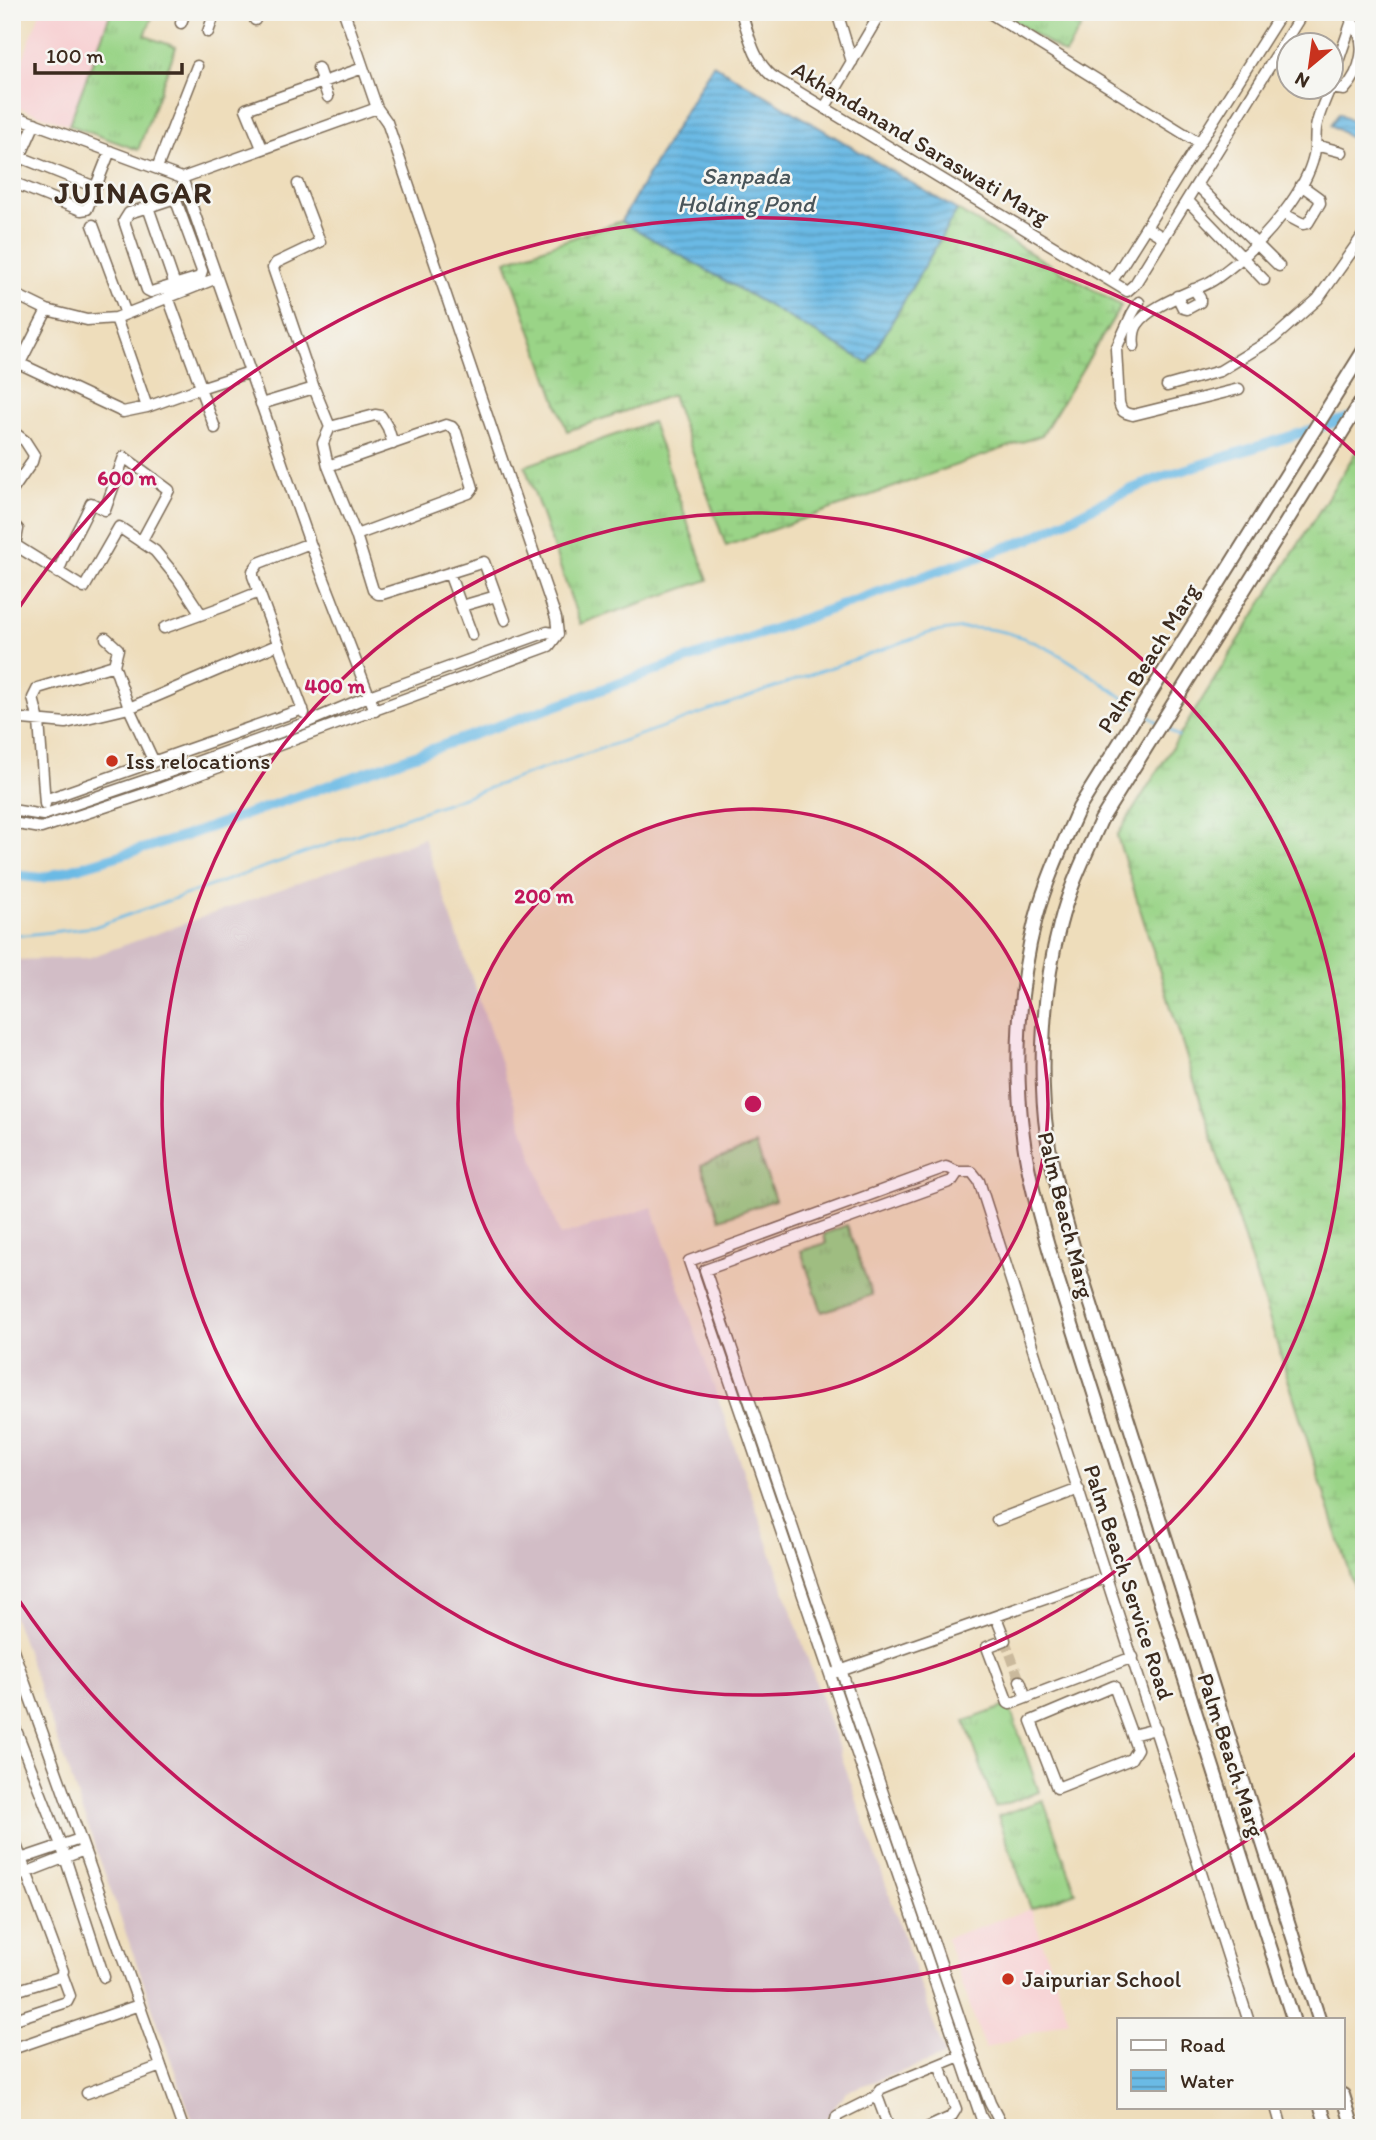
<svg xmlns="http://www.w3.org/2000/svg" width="1376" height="2140" font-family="Itim,sans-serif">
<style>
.built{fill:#f7cfd1}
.industrial{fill:#d2bdc6}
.grass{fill:url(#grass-tufts);stroke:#6a7f52;stroke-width:2}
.wetland{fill:url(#wetland-marsh);stroke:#6a7f52;stroke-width:2}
.water{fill:url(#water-rules);stroke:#527282;stroke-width:2}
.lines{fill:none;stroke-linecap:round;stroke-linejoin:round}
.stream{stroke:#6abae5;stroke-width:2.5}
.canal{stroke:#6abae5;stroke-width:10}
.minor-tunnel{stroke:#cab99c;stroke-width:10;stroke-dasharray:10 5;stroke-linecap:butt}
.minor-casing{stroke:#7a6955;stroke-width:13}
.major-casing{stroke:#7a6955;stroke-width:16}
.minor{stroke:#fff;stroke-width:10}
.major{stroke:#fff;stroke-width:12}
.ring{fill:none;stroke:#c2185b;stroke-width:3.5}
.poi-dot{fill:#c8321e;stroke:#f6f6f2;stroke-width:2.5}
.labels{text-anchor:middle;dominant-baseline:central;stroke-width:5;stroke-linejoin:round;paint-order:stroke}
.street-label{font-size:23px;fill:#3b2a1e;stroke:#f6f6f2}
.poi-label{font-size:23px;fill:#3b2a1e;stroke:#f6f6f2;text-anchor:start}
.water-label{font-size:24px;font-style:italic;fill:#49555a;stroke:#f6f6f2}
.district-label{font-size:30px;font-weight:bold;letter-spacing:2px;fill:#3b2a1e;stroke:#f6f6f2}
.centre{fill:#c2185b;stroke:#f6f6f2;stroke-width:3.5}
.ring-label{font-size:21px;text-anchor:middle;font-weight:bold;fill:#c2185b;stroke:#f6f6f2;stroke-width:5;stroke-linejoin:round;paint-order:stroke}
</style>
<defs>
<pattern id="grass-tufts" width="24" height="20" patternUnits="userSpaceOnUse" patternTransform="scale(1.75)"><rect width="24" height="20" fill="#9ad487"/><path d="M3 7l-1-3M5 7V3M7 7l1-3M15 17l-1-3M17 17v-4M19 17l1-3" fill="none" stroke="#86b674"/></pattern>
<pattern id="wetland-marsh" width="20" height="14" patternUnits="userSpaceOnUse" patternTransform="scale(1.75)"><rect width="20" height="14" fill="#9ad487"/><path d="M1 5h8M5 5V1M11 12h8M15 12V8" fill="none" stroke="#86b674"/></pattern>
<pattern id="water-rules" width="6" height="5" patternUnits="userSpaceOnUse" patternTransform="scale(1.75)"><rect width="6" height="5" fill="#6abae5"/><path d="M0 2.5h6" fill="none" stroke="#5897b9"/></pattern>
</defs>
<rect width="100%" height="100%" fill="#f6f6f2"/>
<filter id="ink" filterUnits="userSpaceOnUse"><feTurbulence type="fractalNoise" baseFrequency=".0143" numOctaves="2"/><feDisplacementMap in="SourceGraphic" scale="14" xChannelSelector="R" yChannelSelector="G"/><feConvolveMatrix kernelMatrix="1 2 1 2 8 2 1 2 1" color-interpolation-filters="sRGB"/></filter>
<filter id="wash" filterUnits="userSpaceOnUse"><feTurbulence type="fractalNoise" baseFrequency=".00686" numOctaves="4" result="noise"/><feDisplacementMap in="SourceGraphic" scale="28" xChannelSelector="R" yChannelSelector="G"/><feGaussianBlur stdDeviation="1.57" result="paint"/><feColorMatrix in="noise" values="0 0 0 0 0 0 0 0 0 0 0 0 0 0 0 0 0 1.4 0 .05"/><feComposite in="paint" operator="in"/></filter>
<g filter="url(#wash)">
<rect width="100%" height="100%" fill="#edb"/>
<path class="built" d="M40,12H111L69,125L12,105V89Z
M1031,1909L1069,2020L985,2049L946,1938Z"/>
<path class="industrial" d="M424,838L560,1236L652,1207L945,2056L847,2091L819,2128H195L12,1612V960L88,958Z"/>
<path class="grass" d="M111,12H154L145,36L176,47L138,150L69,125Z
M1015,12H1090L1065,54L1011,19Z
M652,422L708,580L580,624L525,466Z
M756,1145L775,1200L720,1219L701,1165Z
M847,1225L872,1295L822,1312L801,1251L826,1243L824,1234Z
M1009,1705L1039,1792L995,1807L965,1721Z
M1043,1800L1076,1892L1031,1909L998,1816Z"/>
<path class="wetland" d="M957,210L1121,306L1042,435L726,546L672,395L567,431L506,261L621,221L868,363Z
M1364,439V1620L1117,836Z"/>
<path class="water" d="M713,64L957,210L868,363L621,221Z
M1339,113L1364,129V146L1331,125Z"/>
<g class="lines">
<path class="stream" d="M1142,711L1157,722
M1165,727L1178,736
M12,934L25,935L94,927L932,632C945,631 961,627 975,628C1037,630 1088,673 1137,708"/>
<path class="canal" d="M12,875L42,878L179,838L1030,539L1117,495L1165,476L1364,413"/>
</g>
</g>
<g filter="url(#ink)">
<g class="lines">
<path class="minor-tunnel" d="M1005,1640L1020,1681"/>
<g class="minor-casing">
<path id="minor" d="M344,12L377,108L387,122L556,618L558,634
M741,12C749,35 753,60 772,76L1127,291L1135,284L1303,12
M837,12L852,62
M988,12L1199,143
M255,20V12
M181,23L185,12
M208,32L215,12
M318,68L328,97
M1330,85L1355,12
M1329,88L1344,90C1361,72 1370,41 1351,21
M825,107L881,12
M12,115L182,178L310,543L375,711
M1315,145L1342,152
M262,148L246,109L363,68
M20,157L95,187
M157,168L197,66
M12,175L35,123
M182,178L377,108
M12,182L81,210L87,209L110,151
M298,184L320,242L276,263L273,268L314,388
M1197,185L1279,266
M1188,201L1264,280
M148,207L129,213L124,221L147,290L151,292L200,277L202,271L175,198L148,207L175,285L178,293
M1284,214L1303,224L1308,223L1320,203L1319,198L1301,185
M93,225L126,314
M1146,227L1164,238
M1112,281L1282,12
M12,293L47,310L87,320L116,318L217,278
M1177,296L1183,308L1187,309L1200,302V298L1194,289
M168,297L201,387
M1139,302L1132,314L1116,349L1119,402C1121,412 1124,413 1133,415L1239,389
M116,318L147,407
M1134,346C1133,338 1133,332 1137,325C1148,306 1191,292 1210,282C1219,277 1228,269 1236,263C1265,239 1306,192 1314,155C1316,146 1315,137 1316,128C1318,115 1325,100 1330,88
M12,360L123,412L147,407L200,388L250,372
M20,363L47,310
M1167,386L1220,371L1274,338L1318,299L1364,234
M200,388L215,428
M261,404L314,388L330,427L323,443L328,466L356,535L373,590L378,594H382L484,562L505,620
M330,427L375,415L381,416L388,428L393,444
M12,431L25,441L34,455L32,462L12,491
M328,466L446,425L452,427L456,432L473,488L469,493L356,535
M12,523L18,529L15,545L84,588L119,527L155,551L178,579L201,614
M58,573C66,548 81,527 91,503L105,510L124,457L169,490L141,542
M449,573L472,635
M462,606L496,596
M164,628L222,607L259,592
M106,638L118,649L114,665L129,708L153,760
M304,713L253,576V571L259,563L310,543
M12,718L66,723L129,708L279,644
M45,800L303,709
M45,804L39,721L33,698L38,688L114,665
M12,810L43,815L158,776L308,722L369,696L547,632L558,634
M12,823L41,828L162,788L549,646L558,634
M958,1172H972L979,1181L1248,2019
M997,1520L1079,1489
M996,1617L1005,1640L987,1647L1008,1703L1010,1704L1133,1657
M12,1647L183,2128
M837,1672L1107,1577
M1020,1681L1026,1698
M1114,1686L1137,1749L1131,1759L1057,1788L1031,1721Z
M16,1730L61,1845L104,1977
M1132,1735L1156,1729
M12,1834L63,1971L60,1977L57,1978L12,1992
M12,1862L80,1839
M12,1878L84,1850
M18,2018L67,2002L70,1996L62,1974
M12,2049L139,2005
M87,2093L161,2066
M1276,2107L1282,2128
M838,2128L835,2123L837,2116L877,2096
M889,2128L877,2096L880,2089L960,2056
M927,2128L951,2117L956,2109L939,2065
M988,2128L981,2117L689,1261L946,1167L958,1172L952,1181L705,1270L970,2049L990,2103L1003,2128"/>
</g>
<g class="major-casing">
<path id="major" d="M1293,2019L1057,1277C1044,1231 1029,1184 1023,1136C1014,1066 1018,987 1036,918C1046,880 1063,844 1079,808L1364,350
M1319,2019L1080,1270C1067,1226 1054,1181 1047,1135C1038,1071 1043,987 1060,924C1069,888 1086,854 1101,820L1364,397
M1343,2095L1353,2128
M1321,2107L1328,2128"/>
</g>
<use href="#minor" class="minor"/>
<use href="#major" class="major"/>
</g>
</g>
<circle cx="753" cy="1104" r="295" fill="#c2185b" fill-opacity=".12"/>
<g class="ring">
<circle cx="753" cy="1104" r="295"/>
<circle cx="753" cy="1104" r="591"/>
<path d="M1363 1747A886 886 0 0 1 14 1593M14 615A886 886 0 0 1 1363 461"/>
</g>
<g class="poi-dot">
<circle cx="112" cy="761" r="7"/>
<circle cx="1008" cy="1979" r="7"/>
</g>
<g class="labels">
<g class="street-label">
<text transform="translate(921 143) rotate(31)">Akhandanand Saraswati Marg</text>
<text transform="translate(1148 658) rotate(-58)">Palm Beach Marg</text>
<text transform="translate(1066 1215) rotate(76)">Palm Beach Marg</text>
<text transform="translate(1129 1582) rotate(72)">Palm Beach Service Road</text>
<text transform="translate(1231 1755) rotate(72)">Palm Beach Marg</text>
</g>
<g class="poi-label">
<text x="126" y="761">Iss relocations</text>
<text x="1022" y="1979">Jaipuriar School</text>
</g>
<g class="water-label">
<text x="746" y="175">Sanpada<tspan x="746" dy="28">Holding Pond</tspan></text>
</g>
<g class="district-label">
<text x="134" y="192">JUINAGAR</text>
</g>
</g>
<circle cx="753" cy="1104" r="10" class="centre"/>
<g class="ring-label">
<text x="127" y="485">600 m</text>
<text x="335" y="693">400 m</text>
<text x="544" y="903">200 m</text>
</g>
<rect width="1376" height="2140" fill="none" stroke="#f6f6f2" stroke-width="42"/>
<rect x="1117" y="2018" width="228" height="91" fill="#f6f6f2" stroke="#aba49d" stroke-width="2"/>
<rect x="1131" y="2040" width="35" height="10" fill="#ffffff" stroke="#aba49d" stroke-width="2"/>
<text x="1180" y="2052" font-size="21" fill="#3b2a1e">Road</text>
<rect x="1131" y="2070" width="35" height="21" fill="url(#water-rules)" stroke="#aba49d" stroke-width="2"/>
<text x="1180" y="2088" font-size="21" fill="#3b2a1e">Water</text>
<g transform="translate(1310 66) rotate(209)"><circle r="33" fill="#f6f6f2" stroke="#aba49d" stroke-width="2"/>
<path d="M0-5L12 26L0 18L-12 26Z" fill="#c8321e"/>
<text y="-10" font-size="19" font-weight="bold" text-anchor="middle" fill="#3b2a1e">N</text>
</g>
<path d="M35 63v10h147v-10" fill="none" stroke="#3b2a1e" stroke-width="3.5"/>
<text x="46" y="63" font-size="21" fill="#3b2a1e" stroke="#f6f6f2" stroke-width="5" paint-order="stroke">100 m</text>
</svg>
